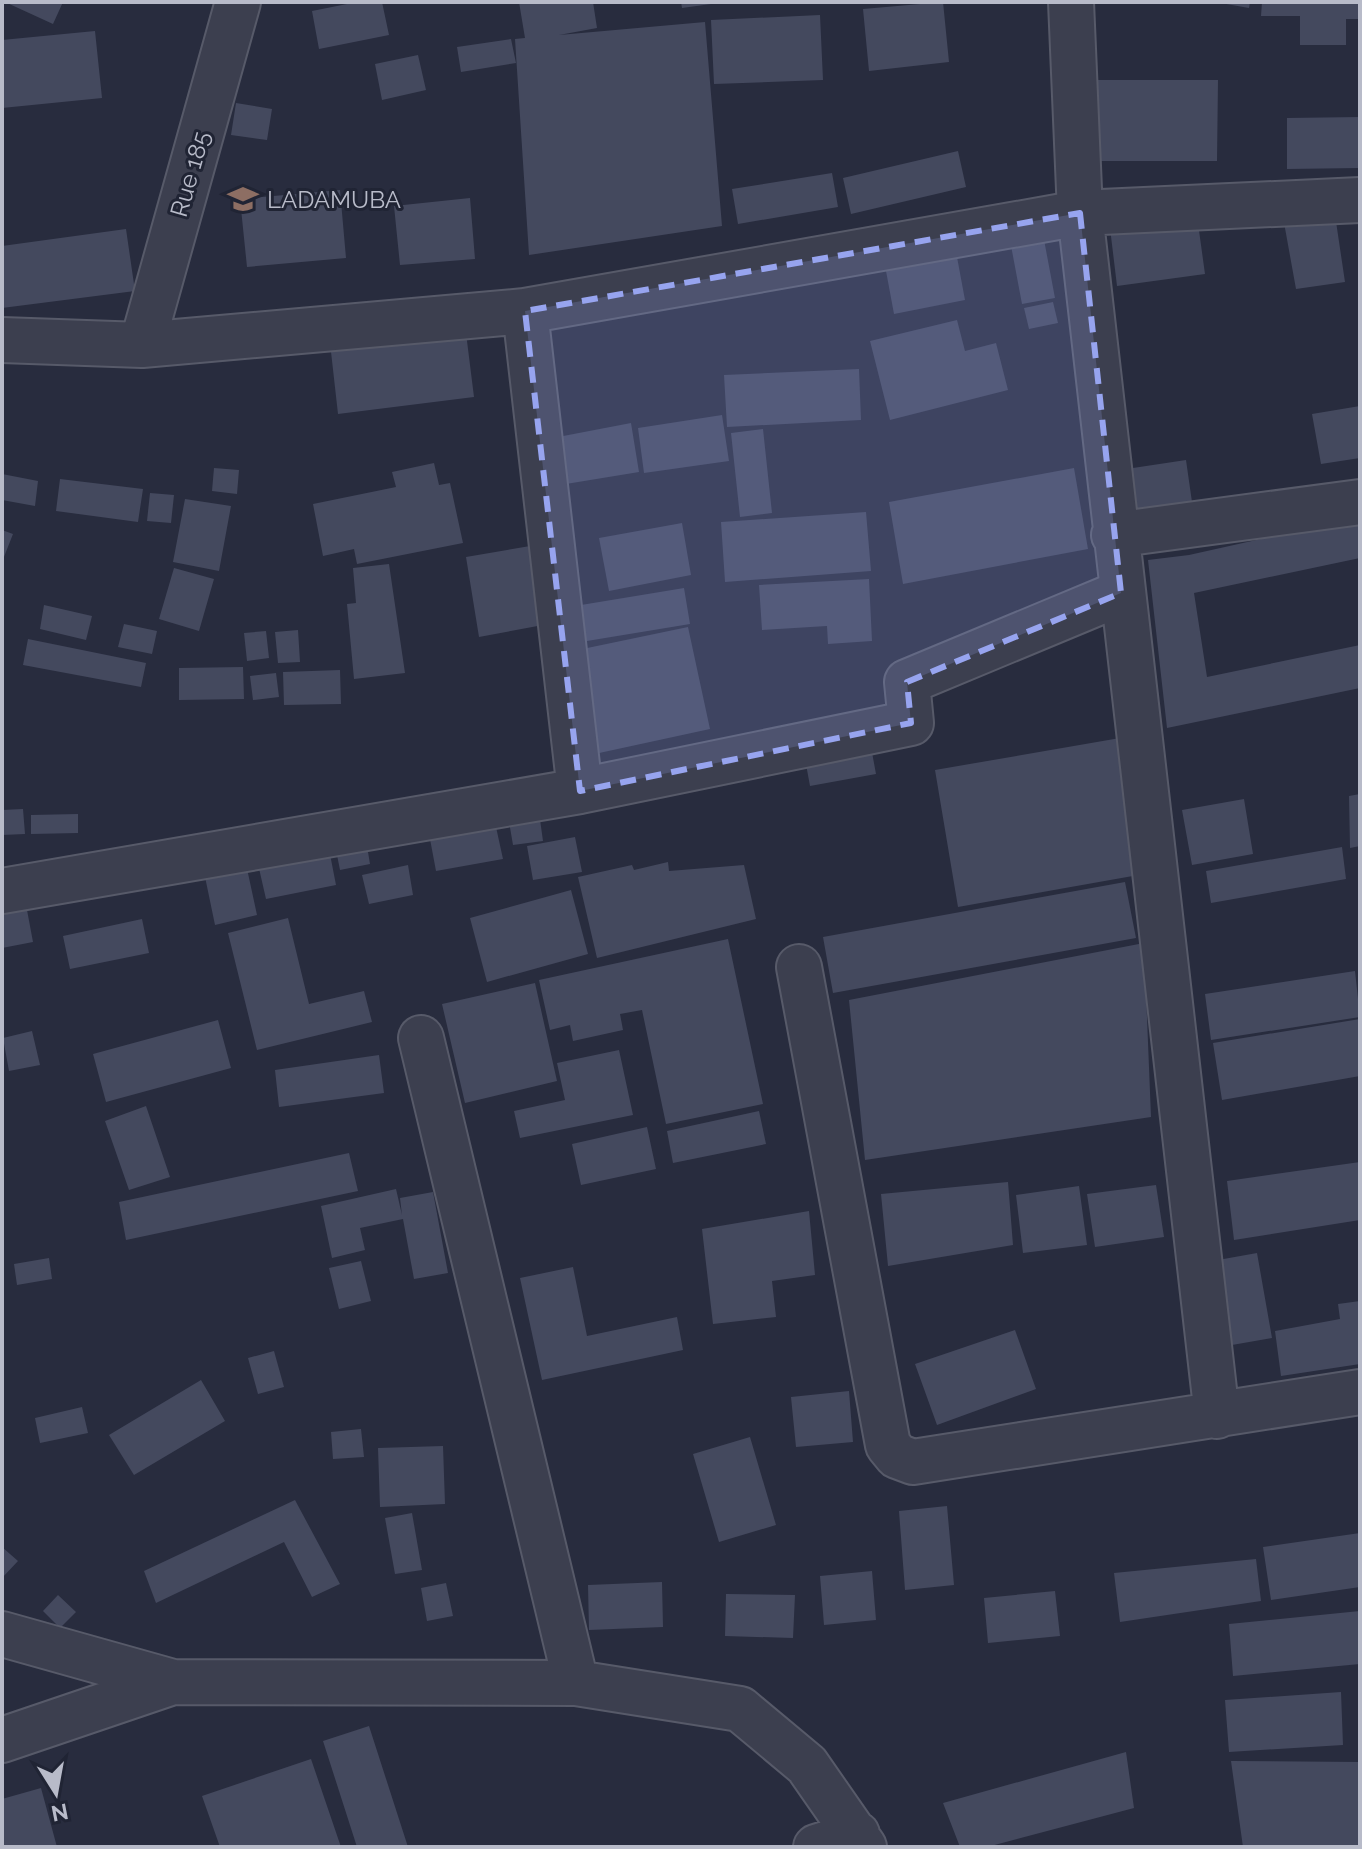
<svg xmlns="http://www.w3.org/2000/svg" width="1362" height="1849" font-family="Raleway,sans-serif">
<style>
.building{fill:#44495e}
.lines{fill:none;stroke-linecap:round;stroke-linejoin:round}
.minor-casing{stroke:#575a69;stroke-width:48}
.minor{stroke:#3c3f4f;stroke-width:44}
.marked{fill:#97a4ef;fill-opacity:0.2;stroke:#97a4ef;stroke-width:6;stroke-dasharray:16 10;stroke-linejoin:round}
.labels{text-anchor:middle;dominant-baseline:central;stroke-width:6;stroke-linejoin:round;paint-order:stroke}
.street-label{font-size:24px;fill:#b8bbc9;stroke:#202434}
.poi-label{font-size:24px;fill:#b8bbc9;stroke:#202434;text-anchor:start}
</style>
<rect width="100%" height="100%" fill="#282c3e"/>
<path class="building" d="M5,2H63L53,24Z
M357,2H382L389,35L319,49L312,11Z
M519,2H593L597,28L559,35L705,22L722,226L529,255L515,39L525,38Z
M681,2H711V4L682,8Z
M943,2L949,62L869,71L863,9Z
M1215,2H1250L1249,8Z
M1262,2H1360V19H1346V45H1300V16H1261Z
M820,15L823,80L714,84L711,20Z
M95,31L102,98L2,108V40Z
M511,39L516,63L461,72L457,47Z
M418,55L426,90L382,100L375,64Z
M1088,80H1218L1217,161H1087Z
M236,103L272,109L267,140L231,135Z
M1360,117V168L1287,169V118Z
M958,151L966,187L851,214L843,178Z
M832,173L838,207L738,224L732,189Z
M340,190L346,258L247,267L240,199Z
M470,198L475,259L400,265L394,206Z
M1334,208L1345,282L1296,289L1283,217Z
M1197,216L1205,274L1117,286L1110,228Z
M126,229L135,291L2,308V246Z
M1042,229L1055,298L1022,304L1009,235Z
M957,257L965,300L894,314L886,271Z
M1053,302L1058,323L1029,329L1024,308Z
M464,317L474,397L338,414L329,334Z
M957,320L965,351L996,343L1008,390L890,420L870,341Z
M859,369L861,420L727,427L724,375Z
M1360,406V458L1321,464L1312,414Z
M722,415L729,461L644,473L638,428Z
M631,423L639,472L566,484L558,437Z
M763,429L772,513L740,517L731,433Z
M1186,460L1194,516L1121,527L1113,471Z
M434,463L439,485L450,483L463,543L357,564L354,549L323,556L313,504L396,487L392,472Z
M214,468L239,470L237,494L212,491Z
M1074,468L1088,549L903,584L889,502Z
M2,474L38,481L35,506L2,500Z
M60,479L143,489L138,522L56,511Z
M150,493L174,495L171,523L147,521Z
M185,499L231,506L219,571L173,562Z
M866,512L871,571L725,582L721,522Z
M1360,517V558L1194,593L1207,677L1360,645V688L1167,728L1148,560L1189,555Z
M682,523L691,575L609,591L599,538Z
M2,530L13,534L2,562Z
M530,546L543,625L479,637L466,557Z
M389,564L405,673L354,679L347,604L356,603L353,568Z
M174,568L214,579L199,631L159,619Z
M869,579L872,641L828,644L827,626L762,630L759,585Z
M684,588L690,624L581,642L575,606Z
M44,605L92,616L86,640L40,629Z
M124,624L157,631L152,654L118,647Z
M688,627L710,729L590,755L568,652Z
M298,630L300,662L278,663L275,632Z
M266,631L269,658L247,661L244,633Z
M28,639L146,663L141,687L23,665Z
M243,667L244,699L179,700V668Z
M340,670L341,704L284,705L283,672Z
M276,673L279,697L253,700L250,676Z
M869,736L876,774L810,786L803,748Z
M1120,738L1144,874L958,907L935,770Z
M1360,794V846L1350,848L1349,796Z
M1244,799L1253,854L1192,865L1182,810Z
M538,805L543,841L513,845L507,810Z
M23,809L25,834L2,835V810Z
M78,814V833L31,834V815Z
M496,827L503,859L436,871L430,839Z
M365,834L370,864L340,870L334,840Z
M575,837L582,872L533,880L527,846Z
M1342,847L1346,879L1211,903L1206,871Z
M329,849L336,885L266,899L258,864Z
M668,862L669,871L744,865L756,919L597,958L578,877L632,865L634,870Z
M246,864L257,915L215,925L204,872Z
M408,865L413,895L369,904L362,875Z
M1125,882L1136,938L833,993L823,937Z
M571,890L588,954L487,982L470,918Z
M27,910L33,942L2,948V915Z
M288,918L309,1004L364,991L372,1022L257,1050L228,933Z
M142,919L149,953L70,969L63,936Z
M728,939L763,1104L666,1124L642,1010L620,1014L623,1030L573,1041L570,1025L550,1030L539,980Z
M1144,943L1151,1117L865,1160L849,1000Z
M1355,971L1360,1017L1211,1040L1205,994Z
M535,983L557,1081L465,1103L442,1004Z
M1360,1019V1076L1222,1100L1213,1043Z
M218,1020L231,1068L106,1102L93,1054Z
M32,1031L40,1065L9,1071L3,1038Z
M619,1050L633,1115L520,1138L514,1111L565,1100L557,1063Z
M379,1055L384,1093L279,1107L275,1070Z
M146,1106L170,1177L129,1190L105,1121Z
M759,1111L766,1144L673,1163L667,1131Z
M647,1127L656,1169L581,1185L572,1144Z
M349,1153L358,1191L126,1240L119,1202Z
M1360,1162V1220L1234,1240L1227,1181Z
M1008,1182L1013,1245L888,1266L881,1194Z
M1156,1185L1164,1237L1095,1247L1087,1194Z
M1079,1186L1087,1245L1023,1253L1016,1195Z
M396,1189L402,1215L400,1198L433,1192L448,1273L414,1279L403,1219L360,1228L365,1250L332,1258L321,1206Z
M809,1211L815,1275L772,1281L776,1317L713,1324L702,1229Z
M1257,1253L1272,1338L1232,1345L1218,1260Z
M49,1258L52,1279L17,1285L14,1264Z
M361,1261L371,1301L339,1309L329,1268Z
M573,1267L587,1336L677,1317L683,1350L542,1380L520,1278Z
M1360,1301V1364L1281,1376L1275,1331L1340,1319L1338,1304Z
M1015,1330L1036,1389L937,1425L915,1364Z
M274,1351L284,1387L258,1394L248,1358Z
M201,1380L225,1421L134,1475L109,1435Z
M849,1391L853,1442L796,1447L791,1397Z
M82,1407L88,1433L40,1443L35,1418Z
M361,1429L364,1457L333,1459L331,1432Z
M750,1437L776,1525L719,1542L693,1454Z
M443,1446L445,1504L380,1507L378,1448Z
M295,1500L340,1584L312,1597L284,1542L156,1603L144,1571Z
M947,1506L954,1585L905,1590L899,1511Z
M412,1513L422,1570L395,1574L385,1518Z
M1360,1533V1587L1271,1600L1263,1547Z
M2,1547L18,1561L2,1578Z
M1256,1559L1261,1601L1120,1622L1114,1573Z
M872,1571L876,1620L824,1625L820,1576Z
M662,1582L663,1627L589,1630L588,1585Z
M446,1583L453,1616L427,1621L421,1588Z
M1055,1591L1060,1636L988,1643L984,1598Z
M726,1594L795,1595L793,1638L725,1636Z
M58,1595L76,1612L60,1628L43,1611Z
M1360,1611V1664L1233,1676L1229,1624Z
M1341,1692L1343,1745L1229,1752L1225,1700Z
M369,1726L408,1847H357L323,1741Z
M1126,1752L1134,1808L987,1847H960L943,1803Z
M311,1759L341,1847H220L202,1796Z
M1231,1761L1360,1762V1847H1243Z
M41,1788L57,1847H2V1799Z"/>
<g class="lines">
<g class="minor-casing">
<path id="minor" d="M1071,2L1080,213L1217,1416
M525,311L580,791
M2,340L142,345L525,311L1080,213L1360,200
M142,345L238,2
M1114,535L1360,502
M2,891L580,791L911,723L907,682L1121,593
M799,967L888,1445L897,1456L913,1462L1360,1392
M421,1038L576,1683
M2,1634L173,1682L576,1683L740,1709L807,1765L864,1847
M2,1740L173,1682
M816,1847L857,1834"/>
</g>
<use href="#minor" class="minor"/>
</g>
<path class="marked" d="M1080,213L1121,593L907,682L911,723L580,791L525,311Z"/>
<defs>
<g id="school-bare" transform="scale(2.4)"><path d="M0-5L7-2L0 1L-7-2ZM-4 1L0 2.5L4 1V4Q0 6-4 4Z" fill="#8d6e63" stroke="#202434" stroke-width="2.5" paint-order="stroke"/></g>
</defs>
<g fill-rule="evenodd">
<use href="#school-bare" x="243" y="199"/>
</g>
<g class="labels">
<g class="street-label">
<text transform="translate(190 174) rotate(-74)">Rue 185</text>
</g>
<g class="poi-label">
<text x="267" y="199">LADAMUBA</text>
</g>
</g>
<rect width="1362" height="1849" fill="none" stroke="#b8bbc9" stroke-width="8"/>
<g transform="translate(56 1793) rotate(169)" stroke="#202434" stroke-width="6" paint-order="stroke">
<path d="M0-6L14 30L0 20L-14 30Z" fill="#b8bbc9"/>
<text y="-12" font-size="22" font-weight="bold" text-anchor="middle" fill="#b8bbc9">N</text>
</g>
</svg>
